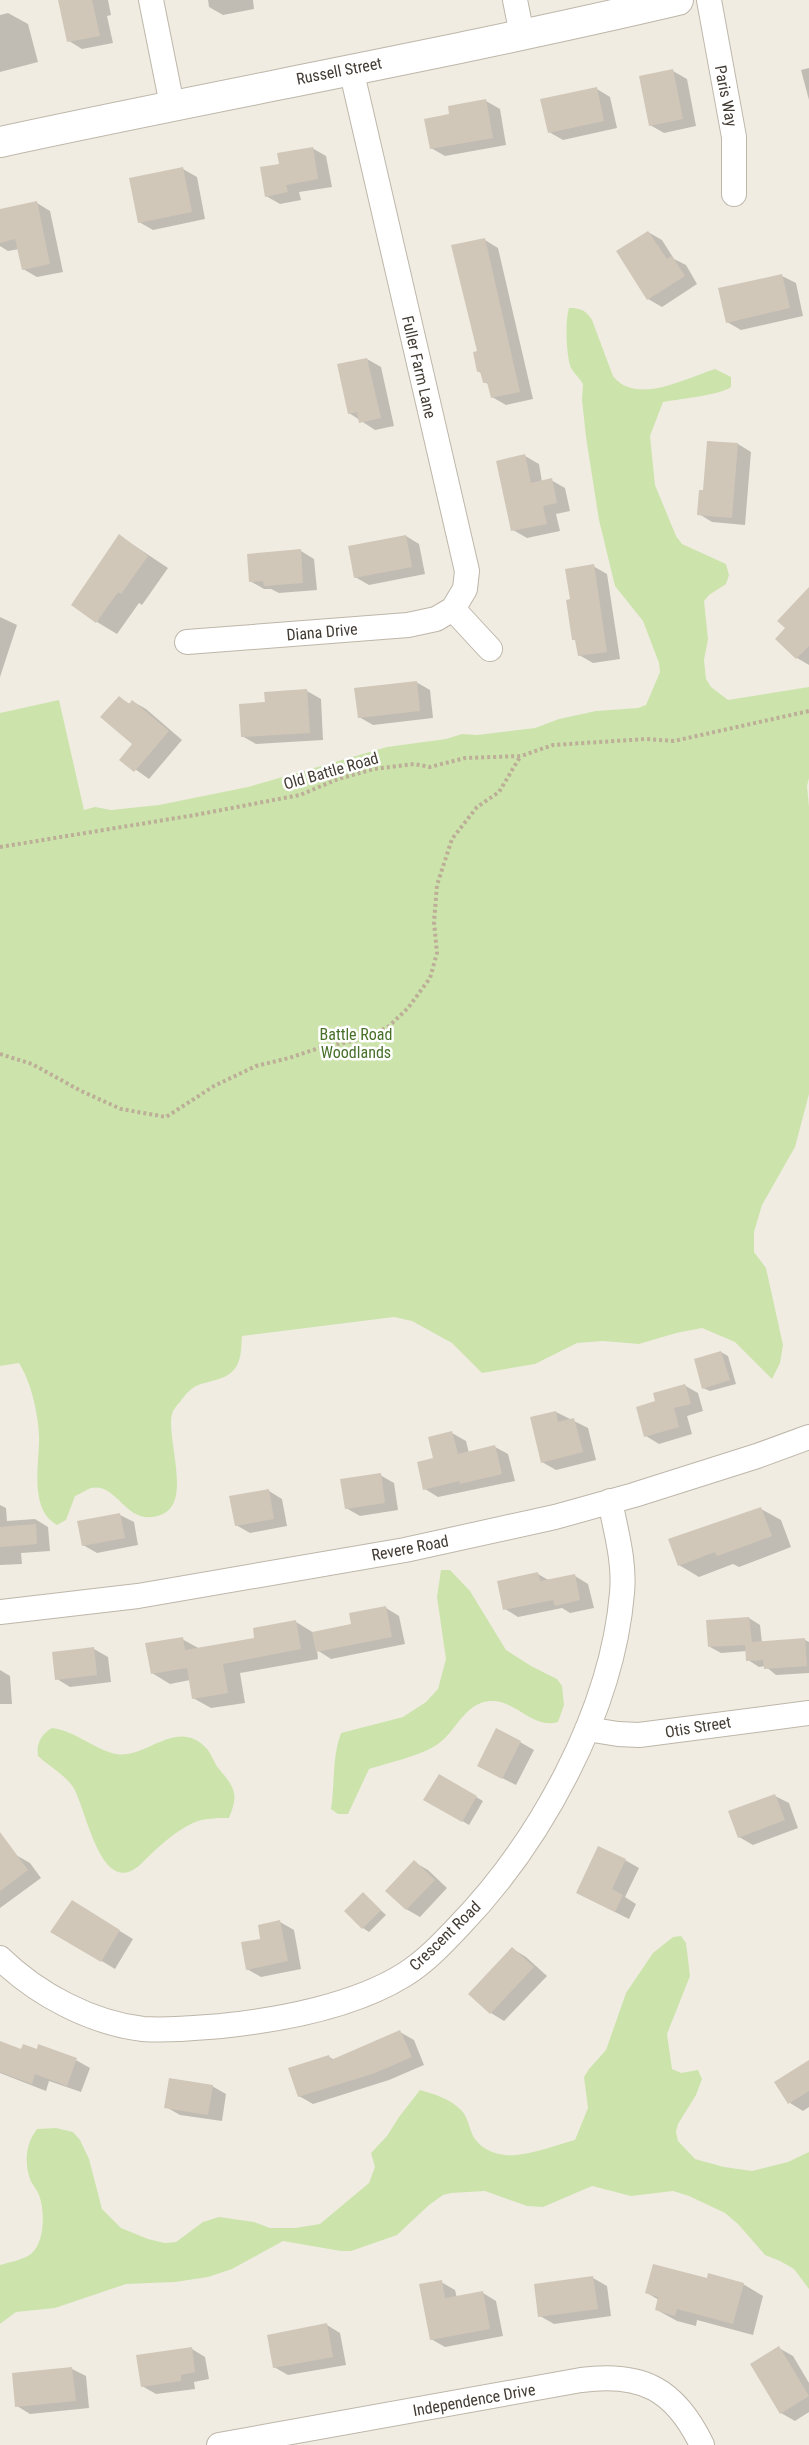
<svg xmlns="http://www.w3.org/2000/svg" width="809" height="2445" font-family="'Roboto Condensed',sans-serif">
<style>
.green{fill:#cce4ac}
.shadow{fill:#0003}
.building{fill:#d1c7b8}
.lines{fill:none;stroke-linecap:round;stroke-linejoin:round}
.minor-casing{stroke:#beb6a9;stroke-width:26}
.tertiary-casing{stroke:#beb6a9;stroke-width:32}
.path{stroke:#bcae97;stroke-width:4;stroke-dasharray:3 3;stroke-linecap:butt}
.minor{stroke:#fff;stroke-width:24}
.tertiary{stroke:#fff;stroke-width:30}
.labels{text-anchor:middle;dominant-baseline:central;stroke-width:5;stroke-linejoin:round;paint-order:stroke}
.street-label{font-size:16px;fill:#423b33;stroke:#fff}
.park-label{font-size:16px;fill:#47702a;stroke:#fff}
</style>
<rect width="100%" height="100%" fill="#f0ece2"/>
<path class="green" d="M569,308C580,308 586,310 592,320L613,376C636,406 686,378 715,369L731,377V387C721,395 679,399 663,402L650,436L655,485L676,536L682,544L726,564L729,575L726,584L709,595L704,601L708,639L704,660L706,679L711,687L728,700L809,687V778L807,786L809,807V1094L795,1147L762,1205L754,1232V1252L766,1268L783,1345L780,1363L772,1379L735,1342L702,1328L676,1333L639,1344L603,1341L577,1343L535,1364L482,1373L452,1343L412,1321L394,1317L242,1336C241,1346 242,1358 236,1367C227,1381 209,1380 196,1386C189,1390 184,1396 180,1402C177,1405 173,1410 172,1414C166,1438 192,1501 163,1514C126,1530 119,1482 91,1488C86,1490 80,1494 75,1496L66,1520L57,1525C28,1509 40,1462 39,1435C38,1413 31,1382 19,1363L0,1366V713L59,700L84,810L95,807L111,810L159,805L248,787L387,747L446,739L462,734L477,735L535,728L559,719L596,711L638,708L646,705L660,672L659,663L643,621L615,586L599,520L586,437L582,400L583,384C580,379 574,373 571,368C566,355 565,321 569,308Z
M441,1570H450L470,1591L506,1650L531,1666L557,1679L562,1686L564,1705L558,1722C530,1731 512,1692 481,1703C462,1710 454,1733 438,1744C423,1755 388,1763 369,1769L348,1814H338L331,1809C335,1783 332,1757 341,1733L403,1717L426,1702L438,1689L446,1659L437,1597Z
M52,1728C76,1731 93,1749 116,1754C146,1760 177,1716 207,1749C212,1755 214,1763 219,1769C235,1788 239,1794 229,1818C218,1818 204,1818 193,1823C175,1831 156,1849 142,1863C101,1903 87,1809 73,1787C65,1775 49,1766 38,1756C36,1744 41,1734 52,1728Z
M681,1936L686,1943L690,1976L667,2034L672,2069L681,2073L698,2070L702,2079L696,2095L678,2124L676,2132L678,2141L695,2159L724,2167L752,2171L788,2162L809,2152V2289L794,2269L780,2261L765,2255L738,2224L725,2213L689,2196L673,2191L631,2196L592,2186L543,2207L527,2206L485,2191L451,2193L443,2195L429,2205L397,2235L351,2251H341L283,2241L232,2269L208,2277L175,2282L126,2284L55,2308L16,2312L0,2324V2265C10,2262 23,2260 31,2254C45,2242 45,2211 39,2195C37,2189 32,2185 30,2179C24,2161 26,2143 37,2129L56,2128L73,2132L80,2140L89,2159L102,2209L121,2228L148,2239L165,2243L176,2242L203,2222L219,2217L254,2222L270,2228H295L320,2224L369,2183L375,2167L371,2153L387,2136L399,2117L420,2090C436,2095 449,2098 461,2110C467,2116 468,2123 471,2131C477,2149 498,2157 516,2155C536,2153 556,2145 575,2140L588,2108L584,2077L589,2069L606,2050L626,1993L653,1953L673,1937Z"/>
<path class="shadow" d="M60,0H108L111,15L107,16L113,43L82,49L69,41Z
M208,0H253L254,9L223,15L209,7Z
M8,13L28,24L38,62L0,72V15Z
M809,68V100L801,70Z
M673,71L687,79L696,126L664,133L650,125Z
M597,89L610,97L617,128L563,140L549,132Z
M486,101L500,109L506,145L445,156L431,148L451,115Z
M312,148L326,156L332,187L299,192L301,200L280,204L266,196Z
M183,169L197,177L205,219L153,230L139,222Z
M37,203L50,211L63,272L37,277L23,269L19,249L8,251L0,246V211Z
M648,232L662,240L674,259L686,265L697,284L662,307L648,299Z
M485,240L498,248L533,399L506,405L492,397L490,385L484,382L482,374L478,371Z
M782,276L796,283L803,316L741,330L727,322Z
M367,359L381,367L394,426L375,430L349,413Z
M738,444L751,452L745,525L712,522L699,514L705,492Z
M525,456L539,464L542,482L551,480L565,488L570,511L556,514L560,531L527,538L513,530Z
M120,536L168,568L142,605L139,603L117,634L97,622Z
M406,536L419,544L425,574L369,585L355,577Z
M301,551L314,559L317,590L279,593L271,589H264L250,581Z
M593,566L607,574L620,659L593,663L579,655L577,641L573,639L571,601Z
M809,603V665L797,658L777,639Z
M0,617L17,625L0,677Z
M416,682L430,690L433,718L373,725L359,717Z
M307,691L321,699L323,740L256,744L242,736Z
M119,698L130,704L132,701L146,709L182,740L149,779L121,759L134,744Z
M721,1352L728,1356L736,1384L710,1391L703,1388Z
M684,1385L698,1393L703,1411L687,1416L692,1434L659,1444L646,1436L657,1402Z
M556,1412L588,1428L596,1460L556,1470L542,1462Z
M452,1433L466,1441L469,1453L495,1447L508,1454L515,1481L438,1497L425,1489L435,1459Z
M380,1475L394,1483L398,1510L360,1516L346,1508Z
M269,1491L282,1499L287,1526L250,1533L236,1525Z
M0,1505L6,1508L7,1521L35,1519L48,1527L50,1551L21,1553L22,1564L0,1565Z
M761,1509L781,1520L791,1547L739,1567L733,1564L699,1577L679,1565Z
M120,1515L134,1522L138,1545L97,1553L83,1545Z
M538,1574L550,1581L575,1576L588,1584L594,1608L570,1613L562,1608L518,1617L505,1609Z
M386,1608L399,1616L405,1644L331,1659L317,1650L318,1659L240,1673L245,1703L211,1708L193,1698L190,1680L170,1684L152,1673L182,1639L200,1649L256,1639L296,1622L314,1633L353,1625Z
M749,1618L760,1625L762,1643L805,1640L809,1642V1673L776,1675L765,1666L759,1667L748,1660L747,1651L721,1653L710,1647Z
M94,1649L108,1657L111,1682L70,1687L57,1679Z
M0,1670L10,1676L12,1704H0Z
M520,1742L534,1750L516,1785L492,1773Z
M440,1776L483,1801L469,1825L426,1799Z
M775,1796L789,1803L798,1828L753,1845L739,1837Z
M16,1855L30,1863L41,1878L0,1908V1870Z
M625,1860L639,1868L625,1897L636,1904L629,1919L577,1893Z
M414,1862L428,1870L447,1888L420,1917L406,1909Z
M363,1894L386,1915L369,1932L363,1928Z
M72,1902L133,1939L115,1969L52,1931Z
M280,1922L294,1930L301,1969L261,1977L247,1969L262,1940Z
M513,1949L526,1957L547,1976L504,2021L491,2013Z
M400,2032L414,2040L424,2065L389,2080L313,2104L299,2096L329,2057L335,2060Z
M0,2044L22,2051L76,2060L90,2068L81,2092L49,2081L46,2091L0,2073Z
M809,2065V2107L803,2111L790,2103Z
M212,2086L226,2094L222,2121L180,2115L166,2107Z
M593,2278L607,2286L611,2316L554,2324L540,2316Z
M708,2280L743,2284L763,2296L753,2335L697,2320L696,2326L677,2321L657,2310L659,2300L647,2293Z
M441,2282L455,2290L457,2298L483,2293L496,2301L503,2336L445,2347L431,2339Z
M327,2325L340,2333L346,2365L288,2375L274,2367Z
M779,2348L793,2356L809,2383V2412L795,2421L781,2413Z
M192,2349L205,2357L209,2379L194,2382L195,2389L156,2394L142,2386Z
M72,2369L86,2376L89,2408L30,2414L17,2406Z"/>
<path class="building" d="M58,0H92L100,36L67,42Z
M673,69L683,119L649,126L639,76Z
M597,87L604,121L548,133L540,99Z
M486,99L493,138L430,149L424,119L449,114L448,106Z
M313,147L318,179L286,185L288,192L265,197L260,167L279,164L277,153Z
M183,167L192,212L138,223L129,178Z
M37,201L50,264L22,270L15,239L0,243V209Z
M648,231L667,259L672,256L685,276L647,300L616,251Z
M485,238L520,392L491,398L487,382L483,383L480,371L477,372L473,352L477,351L451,245Z
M782,274L790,308L726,323L718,288Z
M367,358L381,418L359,423L357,412L348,414L337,364Z
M707,441L738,443L732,518L697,515L699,490H703Z
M525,454L531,483L552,478L557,503L543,506L547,524L511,531L496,461Z
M119,534L148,556L121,594L118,592L96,623L71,605Z
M406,535L412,567L354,578L348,546Z
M301,549L303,583L264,586L263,581L249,582L247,554Z
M594,564L607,652L578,656L575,640H572L566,600L570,599L565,569Z
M809,587V646L796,659L775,639L785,628L777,621Z
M417,681L420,711L358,718L354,688Z
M307,689L310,733L241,737L239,704L265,702L264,692Z
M119,696L129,704L132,700L169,731L134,772L119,760L132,744L100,717Z
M721,1351L730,1380L702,1389L694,1359Z
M685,1384L691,1404L674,1408L679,1427L644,1437L636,1407L655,1401L653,1393Z
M556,1411L558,1422L574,1418L583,1452L541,1463L530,1417Z
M452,1431L458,1454L495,1445L502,1474L460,1484L459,1481L423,1490L417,1462L433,1458L428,1437Z
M381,1473L385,1503L345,1509L340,1479Z
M269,1489L274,1519L235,1526L229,1496Z
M761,1507L772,1536L717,1556L715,1552L678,1566L668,1539Z
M120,1513L125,1538L82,1546L77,1521Z
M36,1524L37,1544L0,1547V1527Z
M538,1572L540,1581L575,1574L580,1600L555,1606L553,1600L503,1610L497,1581Z
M386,1606L392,1637L316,1652L312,1632L351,1624L349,1613Z
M749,1617L752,1642L805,1638L807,1666L764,1669L763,1660L746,1661L745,1645L708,1647L706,1620Z
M296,1620L301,1649L223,1664L228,1693L192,1699L187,1668L151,1674L145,1643L183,1637L185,1650L254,1638L253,1628Z
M94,1647L97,1675L55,1680L52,1652Z
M496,1728L521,1741L502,1779L477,1766Z
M439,1774L477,1796L462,1822L423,1800Z
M775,1794L785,1820L738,1838L728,1811Z
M0,1832L28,1870L0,1891Z
M598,1846L626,1859L612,1889L623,1895L615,1912L576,1893Z
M414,1860L435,1880L406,1910L385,1891Z
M363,1892L381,1910L362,1929L344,1911Z
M72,1900L120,1930L101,1962L50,1932Z
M280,1920L288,1961L246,1970L241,1942L260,1939L258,1925Z
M512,1947L534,1967L490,2014L468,1994Z
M400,2030L412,2057L375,2073L298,2097L288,2068L329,2055L331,2060Z
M0,2041L21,2049L23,2044L37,2049L38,2044L77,2058L67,2086L35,2074L32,2084L0,2072Z
M809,2060V2091L788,2104L774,2082Z
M169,2078L213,2085L208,2115L164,2108Z
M653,2264L707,2278L708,2273L744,2283L733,2324L677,2309L675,2316L655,2310L658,2297L645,2293Z
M593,2276L598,2309L538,2317L534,2284Z
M442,2280L445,2298L483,2291L490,2329L430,2340L419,2284Z
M327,2323L333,2357L273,2368L267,2335Z
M779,2346L809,2396L780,2414L750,2364Z
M192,2347L195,2372L181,2375V2381L141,2387L136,2355Z
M72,2367L76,2401L15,2407L12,2373Z"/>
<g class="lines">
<g class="minor-casing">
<path id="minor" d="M151,0L172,105
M515,0L522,35
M709,0L734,137V194
M351,69L467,571L465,589L453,609L490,649
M187,642L408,625L436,619L453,609
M0,1612L138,1596L405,1550L555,1517L634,1495L757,1456L809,1437
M587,1729L618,1734L639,1735L809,1713
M0,1958C37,1994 91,2023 143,2029C169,2031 195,2028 221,2026C279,2020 354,2006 404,1975C425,1962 442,1944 459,1926C540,1842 612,1712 622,1593C625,1562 616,1532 610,1501
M219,2445L581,2380C642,2372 675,2389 702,2445"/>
</g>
<g class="tertiary-casing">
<path id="tertiary" d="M0,142C226,93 453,53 678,0"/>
</g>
<path class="path" d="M0,847L195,815L300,795L338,779L374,769L414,764L430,767L465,758L521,756L553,745L646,739L674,741L809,711
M0,1054L32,1064L81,1091L121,1109L166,1117L214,1086L256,1066L289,1058L319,1048L362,1039L388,1027L408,1008L430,978L437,953L434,922L437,885L452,839L477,807L499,792L520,757"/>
<use href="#minor" class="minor"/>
<use href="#tertiary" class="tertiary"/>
</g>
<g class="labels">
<g class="street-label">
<text transform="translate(339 71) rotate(-11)">Russell Street</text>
<text transform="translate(726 96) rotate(79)">Paris Way</text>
<text transform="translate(419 367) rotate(77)">Fuller Farm Lane</text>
<text transform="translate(322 632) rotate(-5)">Diana Drive</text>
<text transform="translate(331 771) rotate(-16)">Old Battle Road</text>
<text transform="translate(410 1548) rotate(-11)">Revere Road</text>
<text transform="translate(698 1727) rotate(-9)">Otis Street</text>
<text transform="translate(445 1936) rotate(-44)">Crescent Road</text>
<text transform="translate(474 2400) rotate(-10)">Independence Drive</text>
</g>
<g class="park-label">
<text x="356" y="1034">Battle Road<tspan x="356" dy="18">Woodlands</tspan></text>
</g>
</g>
</svg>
